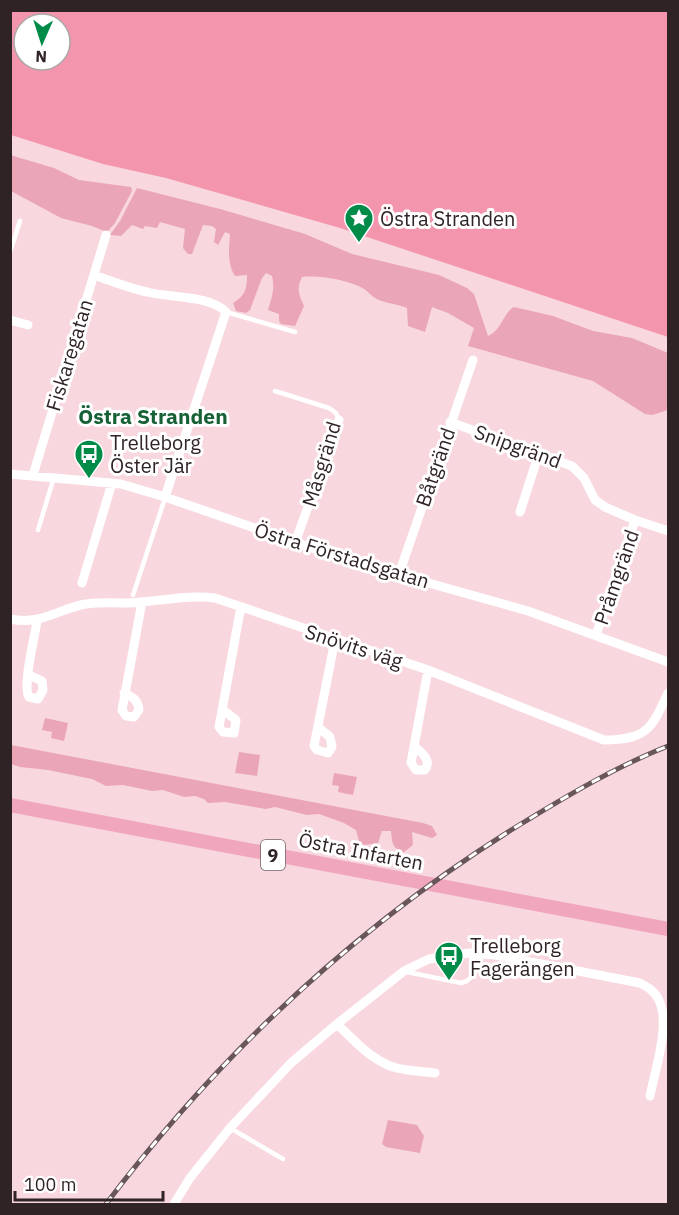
<svg xmlns="http://www.w3.org/2000/svg" width="679" height="1215" font-family="'IBM Plex Sans',sans-serif">
<style>
.green{fill:#eaa5b6}
.water{fill:#f495ae;fill-rule:evenodd}
.lines{fill:none;stroke-linecap:round;stroke-linejoin:round}
.lane{stroke:#fff;stroke-width:4.5}
.street{stroke:#fff;stroke-width:9}
.primary{stroke:#f0a7bd;stroke-width:14}
.rail-casing{stroke:#685659;stroke-width:5}
.rail{stroke:#fff;stroke-width:3;stroke-dasharray:9;stroke-linecap:butt}
.labels{text-anchor:middle;dominant-baseline:central;stroke-width:6;stroke-linejoin:round;paint-order:stroke}
.shield{fill:#fff;stroke:#6d6566;stroke-width:1.5}
.shield-label{font-size:18px;font-weight:bold;fill:#2f2325}
.poi-label{font-size:20px;fill:#2f2325;stroke:#fff;text-anchor:start}
.street-label{font-size:20px;fill:#2f2325;stroke:#fff}
.neighbourhood-label{font-size:21px;font-weight:bold;fill:#156035;stroke:#fff}
</style>
<rect width="100%" height="100%" fill="#f8d7de"/>
<path class="green" d="M10,155L54,168L79,180L131,187L132,191L115,223L107,232L92,226L61,218L11,191Z
M137,188L220,209L305,234L352,254L439,275L467,288L474,294L488,336C502,330 503,313 514,307L553,316L593,331L632,338L668,353V410L652,415L645,414L593,381L468,346L474,328L448,313L432,307L425,332L408,326L407,308C398,304 389,304 379,300C373,298 369,292 364,289C350,280 318,275 302,277C296,289 299,295 304,306L295,326L281,324L279,321V314L268,310C272,297 275,289 272,276L266,273L262,278L250,310L246,313L236,311L233,303C245,296 247,289 247,275L235,276C227,264 229,248 230,234L225,232L218,245L214,242L216,229L212,226L203,225L192,254H188L183,248L185,229L160,222L157,228L145,226L143,229L132,225L121,236L110,235L120,221Z
M45,718L68,723L64,741L51,738L52,732L42,730Z
M11,745L423,823L432,826L437,835L432,838L412,832L413,845L404,852C392,849 392,842 391,831H382L378,843L364,845L359,841L356,830L344,823L319,814L307,815L275,807L266,809L225,802L208,803L204,799L195,796L184,797L163,790L152,791L123,785L106,786L92,779L48,770L20,767L11,764Z
M239,752L260,755L257,776L235,773Z
M334,773L357,777L353,795L338,792L339,786L332,785Z
M388,1120L417,1125L424,1136L420,1153L386,1147L382,1144Z"/>
<path class="water" d="M11,10L668,11V337L340,228L166,178L103,164L11,135ZM24,24H60V60H24Z"/>
<g class="lines">
<path class="lane" d="M10,252L20,221
M226,312L295,332
M275,391L329,408L336,413L339,420
M38,530L54,477
M133,595L165,498
M407,972L461,983L467,981L473,975L474,963L469,953
M230,1128L283,1159"/>
<path class="street" d="M94,275C111,281 129,288 147,292C171,298 209,295 226,312L165,497
M10,320L28,325
M450,422L572,466L584,478L595,500L605,507L635,520L668,531
M10,474L121,484L165,497L350,561L528,611L668,662
M33,475L106,235
M520,512L539,453
M295,543L339,420
M399,574L473,360
M82,583L112,483
M10,619C40,625 55,611 81,605C101,600 121,605 141,602C169,600 187,595 215,598L428,670L604,740C647,740 652,728 668,693
M596,635L635,520
M29,675L42,681L43,690L38,699L29,697C22,686 35,636 37,621
M124,693C133,697 138,700 139,710L134,717L126,716L122,710L142,602
M222,709L236,720L234,733L223,732L219,727L239,617L241,607
M318,727L330,737L332,747L328,753L317,750L314,746L335,640
M414,746C422,753 432,760 425,770H416L411,763L428,670
M337,1024C354,1040 370,1059 393,1067C406,1071 421,1071 435,1073
M174,1204L190,1178L230,1128L291,1063L337,1024L404,971L429,959L469,953L495,955L640,983C645,986 652,989 655,994C674,1016 655,1069 650,1096"/>
<path class="primary" d="M10,805L668,929"/>
<g class="rail-casing">
<path id="rail" d="M106,1204C219,1055 357,926 516,827C565,797 615,767 668,746"/>
</g>
<use href="#rail" class="rail"/>
</g>
<defs>
<g id="sight-pin" transform="scale(1.5)"><path d="M0 17L-7.5 6A9.5 9.5 0 1 1 7.5 6Z" fill="#008b49" stroke="#fff"/><path d="M0-6L1.8-2.2L6-1.7L2.9 1.2L3.7 5.4L0 3.3L-3.7 5.4L-2.9 1.2L-6-1.7L-1.8-2.2Z" fill="#fff"/></g>
<g id="bus-pin" transform="scale(1.5)"><path d="M0 17L-7.5 6A9.5 9.5 0 1 1 7.5 6Z" fill="#008b49" stroke="#fff"/><path d="M-5-6H5V4H4V6H2V4H-2V6H-4V4H-5ZM-3.5-4V0h7V-4ZM-3.5 1.2v1.5H-2V1.2ZM2 1.2v1.5H3.5V1.2Z" fill="#fff"/></g>
</defs>
<g fill-rule="evenodd">
<use href="#sight-pin" x="359" y="218"/>
<use href="#bus-pin" x="89" y="454"/>
<use href="#bus-pin" x="449" y="956"/>
</g>
<g class="labels">
<rect class="shield" x="261" y="840" width="24" height="30" rx="4.5"/>
<g class="shield-label">
<text x="273" y="855">9</text>
</g>
<g class="poi-label">
<text x="380" y="218">Östra Stranden</text>
<text x="110" y="442">Trelleborg<tspan x="110" dy="23">Öster Jär</tspan></text>
<text x="470" y="945">Trelleborg<tspan x="470" dy="23">Fagerängen</tspan></text>
</g>
<g class="street-label">
<text transform="translate(69 355) rotate(-73)">Fiskaregatan</text>
<text transform="translate(518 446) rotate(20)">Snipgränd</text>
<text transform="translate(321 464) rotate(-73)">Måsgränd</text>
<text transform="translate(435 467) rotate(-71)">Båtgränd</text>
<text transform="translate(342 555) rotate(17)">Östra Förstadsgatan</text>
<text transform="translate(616 577) rotate(-71)">Pråmgränd</text>
<text transform="translate(354 646) rotate(18)">Snövits väg</text>
<text transform="translate(361 851) rotate(11)">Östra Infarten</text>
</g>
<g class="neighbourhood-label">
<text x="153" y="416">Östra Stranden</text>
</g>
</g>
<rect width="679" height="1215" fill="none" stroke="#2f2325" stroke-width="24"/>
<g transform="translate(42 42) rotate(183)"><circle r="28" fill="#ffffff" stroke="#aca7a8" stroke-width="1.5"/>
<path d="M0-4.5L10 22L0 15L-10 22Z" fill="#008b49"/>
<text y="-9" font-size="16" font-weight="bold" text-anchor="middle" fill="#2f2325">N</text>
</g>
<path d="M15 1191v9h148v-9" fill="none" stroke="#2f2325" stroke-width="3"/>
<text x="24" y="1191" font-size="18" fill="#2f2325" stroke="#ffffff" stroke-width="4.5" paint-order="stroke">100 m</text>
</svg>
